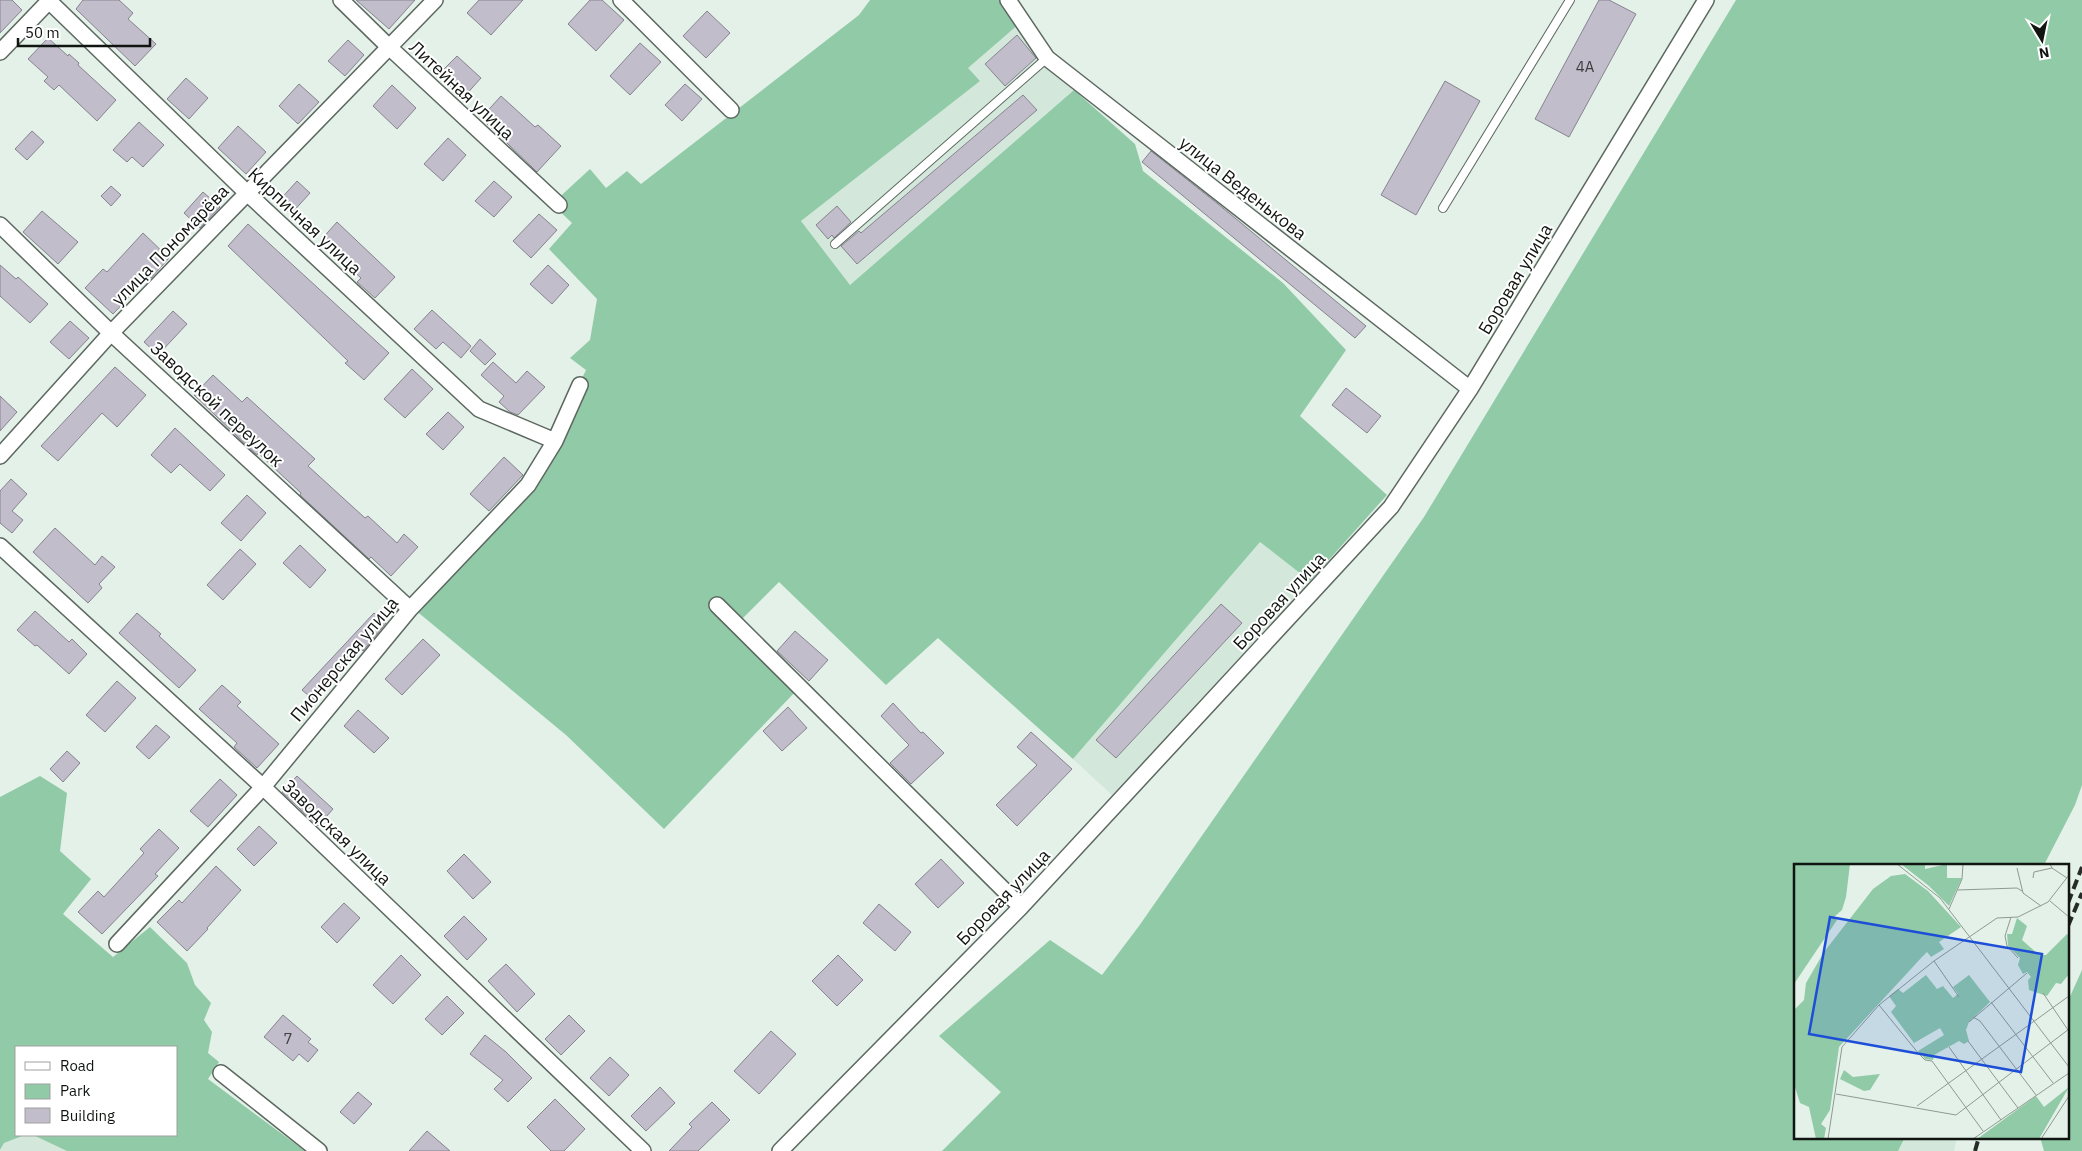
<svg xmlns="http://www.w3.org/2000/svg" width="2082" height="1151" font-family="'IBM Plex Sans',sans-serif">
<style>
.built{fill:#d3e8db}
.green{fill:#91caa7}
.building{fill:#c1bdca;stroke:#87838f}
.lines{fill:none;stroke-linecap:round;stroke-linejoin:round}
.lane-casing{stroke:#5c6860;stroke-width:10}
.street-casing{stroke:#5c6860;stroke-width:18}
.lane{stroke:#fff;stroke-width:8}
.street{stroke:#fff;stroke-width:15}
.rail{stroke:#262b27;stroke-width:4;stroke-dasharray:10 5;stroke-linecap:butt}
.labels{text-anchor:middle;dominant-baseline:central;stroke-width:4;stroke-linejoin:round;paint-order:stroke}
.number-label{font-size:15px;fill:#3d3f40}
.street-label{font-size:18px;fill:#111512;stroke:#fff}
.inset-road{fill:none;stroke:#8f9992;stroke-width:1}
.view{fill:#1d4ed8;fill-opacity:0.15;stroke:#1d4ed8;stroke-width:2.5}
.inset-edge{fill:none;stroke:#111512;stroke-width:2.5}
</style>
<rect width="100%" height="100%" fill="#e3f1e8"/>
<path class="built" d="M1019,24L1049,71L1074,90L850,285L801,221L980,81L967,68Z
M1260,542L1310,581L1112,795L1073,759Z
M25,1135H33L67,1151H0L4,1143Z
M1883,1137H1957L1954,1151H1876Z"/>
<path class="green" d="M870,0H1001L1019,24L968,68L980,81L801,221L850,285L1074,90L1135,144L1143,171L1283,283L1346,350L1300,416L1387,495L1310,581L1260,542L1073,759L938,638L886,685L779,582L738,623L796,691L664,829L566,735L414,609L529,489L586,370L570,358L590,340L597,299L549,249L572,223L552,204L590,169L606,188L627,171L641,184L859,15Z
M1736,0H2082V785L2075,805L2044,865H1796V1137H1905L1898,1151H942L1001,1092L939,1036L1050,940L1102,975L1139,926L1424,517Z
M40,776L67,793L60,851L91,879L63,914L113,957L150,927L187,963L195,985L211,1003L204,1020L212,1032L208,1053L219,1062L208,1079L305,1151H67L33,1135H176V1047H16V1135H25L4,1143L0,1150V797Z
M2082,970V1151H2044L2040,1137H2068V1001Z"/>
<path class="building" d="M0,0H12L22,10L0,33Z
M83,0H119L133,13L128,19L156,44L135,66L76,9Z
M356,0H415L389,29Z
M479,0H523L491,35L467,13Z
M590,0H602L624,20L596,51L568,24Z
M1599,0H1609L1636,14L1569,137L1535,119Z
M707,11L730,33L706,58L683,36Z
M1017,35L1036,58L1005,86L985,64Z
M48,38L68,56L69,54L79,63L78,65L116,100L97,121L59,85L54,90L44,81L48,77L28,59Z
M348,40L364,55L345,76L328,61Z
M640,43L661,62L630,95L610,76Z
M457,56L481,78L463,98L438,75Z
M186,78L208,98L189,119L167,99Z
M1445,81L1480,101L1416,215L1381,195Z
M299,84L319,102L298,124L279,106Z
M685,84L702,99L682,121L665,105Z
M392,85L416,108L397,129L373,106Z
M1023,95L1037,110L857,264L841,246L859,231L861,233Z
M501,96L535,127L538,125L561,146L537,172L481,118Z
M139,122L164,145L143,167L132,157L127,162L113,150Z
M238,126L266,152L246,174L218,148Z
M32,131L44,142L27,160L15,149Z
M448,138L466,155L443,181L424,164Z
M1151,151L1218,204L1366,326L1355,338L1142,162Z
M297,181L310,193L291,214L278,202Z
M494,181L512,197L494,217L475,201Z
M111,186L121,195L111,206L101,196Z
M203,192L220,207L200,228L184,213Z
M837,206L851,222L834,238L832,235L828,239L816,225Z
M42,211L78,242L58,264L23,232Z
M539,214L557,230L531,258L513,241Z
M337,222L395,277L375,298L357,282L361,278L320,241Z
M248,224L389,353L364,380L345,363L348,361L228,246Z
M143,233L169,258L151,278L149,276L113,314L85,288L103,269L107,272Z
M0,265L16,279L18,277L48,304L30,323L0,296Z
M548,265L569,285L552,304L530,284Z
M432,310L471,346L461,358L443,342L436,349L414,329Z
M173,311L187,324L158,355L144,342Z
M70,321L89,338L69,359L50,342Z
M480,339L496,354L485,365L470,351Z
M493,362L516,383L527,371L545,387L518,415L510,412L499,402L504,396L481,375Z
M115,367L146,395L117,427L102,413L58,461L41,446Z
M412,369L433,389L405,418L384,399Z
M213,375L242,402L247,397L315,459L308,466L365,518L368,516L397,543L404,534L418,547L391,576L371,557L369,559L300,495L301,493L258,453L257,455L194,395Z
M1346,388L1381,416L1367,433L1332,405Z
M0,396L17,412L0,431Z
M448,412L464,427L443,450L426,434Z
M175,428L225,475L210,491L180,464L171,473L151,455Z
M504,457L523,475L489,511L470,494Z
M11,479L27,494L12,511L23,520L12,533L0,523V491Z
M247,495L266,513L241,541L221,523Z
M55,528L95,565L102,556L115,567L99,584L102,588L88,603L33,552Z
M300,545L326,570L310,588L283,563Z
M240,549L256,564L223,600L207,585Z
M1221,604L1242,623L1116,758L1096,740Z
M35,611L69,642L72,639L87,654L69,674L37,645L35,646L17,630Z
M137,613L161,634L159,636L196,670L179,688L119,633Z
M374,613L386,623L363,651L361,649L314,700L302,690Z
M795,631L828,660L809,681L777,651Z
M423,639L440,655L402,695L385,679Z
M117,681L136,698L105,732L86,715Z
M222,685L241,702L237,706L279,744L257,768L234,747L237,743L199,709Z
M893,703L921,733L923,732L944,753L911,784L890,763L909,745L881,716Z
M788,707L807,728L782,751L763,731Z
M358,710L389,738L374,753L344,726Z
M156,725L170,737L149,759L136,747Z
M1031,732L1072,769L1017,826L996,805L1037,765L1017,747Z
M67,751L80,763L63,782L50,769Z
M297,776L333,809L318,826L282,792Z
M220,779L237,795L208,827L190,811Z
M259,826L277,843L254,866L237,849Z
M159,829L179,848L155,874L158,876L102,934L78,912L98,891L104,897L144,853L140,849Z
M464,854L491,882L473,899L447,871Z
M941,859L964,883L938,908L915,884Z
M216,866L241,890L207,928L208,929L187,951L157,922L179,900L182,903Z
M344,903L360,918L337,943L321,927Z
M879,904L911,932L895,951L863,923Z
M464,916L487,939L467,960L444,936Z
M401,955L421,975L393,1004L373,985Z
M838,955L863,980L837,1006L812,981Z
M506,964L535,994L517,1012L488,981Z
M447,996L464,1013L442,1035L425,1019Z
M283,1015L311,1039L308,1042L318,1050L308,1062L299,1054L293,1061L264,1037Z
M569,1015L585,1031L561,1055L545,1039Z
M771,1031L796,1054L759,1094L734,1071Z
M485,1035L506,1052L532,1078L508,1102L494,1089L503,1080L470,1054Z
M610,1057L629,1075L609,1096L590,1078Z
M660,1087L675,1103L646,1131L631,1116Z
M358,1092L372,1104L354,1124L340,1112Z
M555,1099L585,1129L564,1151H551L527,1127Z
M712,1102L730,1120L698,1151H669L692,1127L689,1124Z
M427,1131L450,1151H409Z"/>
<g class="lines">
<g class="lane-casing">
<path id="lane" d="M1443,208L1570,0
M835,244L1047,58"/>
</g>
<g class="street-casing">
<path id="street" d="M48,0L246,192L479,409L555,441
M341,0L389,47L559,205
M621,0L731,110
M1008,0L1047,58L1470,389
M0,52L50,0
M0,225L111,333L410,609
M0,456L111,333L435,0
M0,546L263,787L643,1151
M717,605L1021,907
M117,944L263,787L410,609L528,485L555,441L580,385
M221,1073L319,1151
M780,1151L1021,907L1391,507L1470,389L1706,0"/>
</g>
<use href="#lane" class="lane"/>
<use href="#street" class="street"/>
<path class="rail" d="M2068,903L2082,867
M2068,926L2082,893
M1975,1151L1979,1137"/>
</g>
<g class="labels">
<g class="number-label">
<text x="1585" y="66">4А</text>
<text x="288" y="1038">7</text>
</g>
<g class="street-label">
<text transform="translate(462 90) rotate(43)">Литейная улица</text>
<text transform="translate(1243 188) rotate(38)">улица Веденькова</text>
<text transform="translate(305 221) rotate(43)">Кирпичная улица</text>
<text transform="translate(170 245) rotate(-46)">улица Пономарёва</text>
<text transform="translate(1515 279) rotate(-59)">Боровая улица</text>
<text transform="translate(217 404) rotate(43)">Заводской переулок</text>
<text transform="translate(1279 601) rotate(-47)">Боровая улица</text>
<text transform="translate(344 659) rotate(-50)">Пионерская улица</text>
<text transform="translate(337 832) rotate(44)">Заводская улица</text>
<text transform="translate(1003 897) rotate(-46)">Боровая улица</text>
</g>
</g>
<g transform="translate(1794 864)">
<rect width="275" height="275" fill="#e3f1e8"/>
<path d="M0,0H56L52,33L48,46L40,53L43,56L0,120ZM107,0H131V5L153,0V14H168L155,42L135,22ZM111,10L134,27L167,63L145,78L150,85L137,93L133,88L128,93L45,183L36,246L27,260L32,264L30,275H22L15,243L6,239L0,220V146L10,136L12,119L30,88L79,25L97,12ZM223,54L233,62L228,76L245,91H252L273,70L275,72V110L267,120L262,119L253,132L235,126L234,116L237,113L233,108L229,110L224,101L226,94L214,82L213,70H218ZM132,111L143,125L149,122L159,134L164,130L159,123L175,111L196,138L175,158L172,166L175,177L170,180L165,177L140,191L139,196L131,195L124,187L150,171L146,164L120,179L97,148L102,142L95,132L104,125L109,129ZM50,206L59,213L86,210L76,226L70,227L46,215ZM275,223L245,275H183L242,232L250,243Z" fill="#91caa7"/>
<path class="inset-road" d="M103,0L146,34L275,203M256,0L258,4L273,14M223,4L229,29L247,42M239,14L240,8L258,4M164,26L223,24L228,27M256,37L275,53M155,45L168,15L169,0M217,53L211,72L213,82L224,94M140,97L165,133M249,129L274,166M197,138L259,219M85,141L125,190L131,196L138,197L189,267M179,153L186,157L242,231M175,158L233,109M174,177L224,244M155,183L207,256M42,230L162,251L275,165M123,242L275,132M34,275L48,183L85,141L140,97L203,54L224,53L254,38L275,11M179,275L275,209M247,275L275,232"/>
<path class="view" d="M36,53L248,90L227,208L15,170Z"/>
<rect width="275" height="275" class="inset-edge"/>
</g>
<rect x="15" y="1046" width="162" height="90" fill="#ffffff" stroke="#a0a1a0"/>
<rect x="25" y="1062" width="25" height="8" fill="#ffffff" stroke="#a0a1a0"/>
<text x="60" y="1071" font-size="15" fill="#111512">Road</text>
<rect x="25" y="1084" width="25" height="15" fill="#91caa7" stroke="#a0a1a0"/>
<text x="60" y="1096" font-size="15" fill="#111512">Park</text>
<rect x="25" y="1108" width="25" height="15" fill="#c1bdca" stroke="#a0a1a0"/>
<text x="60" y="1121" font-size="15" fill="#111512">Building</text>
<g transform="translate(2042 40) rotate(170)" stroke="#ffffff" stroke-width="4" paint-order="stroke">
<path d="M0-4L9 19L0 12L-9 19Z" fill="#111512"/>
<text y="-8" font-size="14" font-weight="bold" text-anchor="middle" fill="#111512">N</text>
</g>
<path d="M18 38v8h132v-8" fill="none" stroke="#111512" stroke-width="2.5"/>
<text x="25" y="38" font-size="15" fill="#111512" stroke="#ffffff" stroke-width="4" paint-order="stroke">50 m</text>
</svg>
